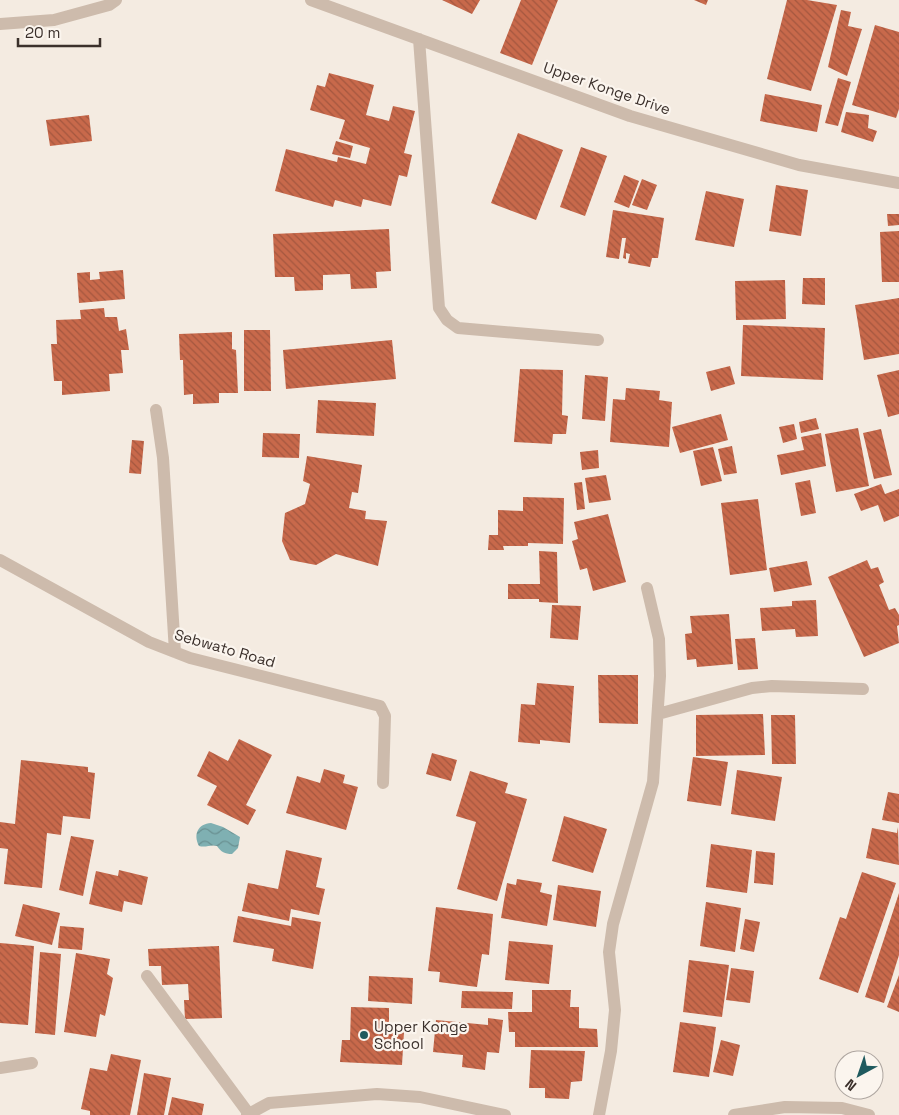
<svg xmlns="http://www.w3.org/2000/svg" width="899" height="1115" font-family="'Space Grotesk',sans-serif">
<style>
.water{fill:url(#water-waves)}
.building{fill:url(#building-back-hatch)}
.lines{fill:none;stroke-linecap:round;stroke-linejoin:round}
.lane{stroke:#cdbbac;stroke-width:12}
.street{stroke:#cdbbac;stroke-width:12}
.poi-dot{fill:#1f5a5e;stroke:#fbf5ee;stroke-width:2}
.labels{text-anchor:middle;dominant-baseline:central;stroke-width:4.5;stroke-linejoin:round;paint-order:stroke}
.street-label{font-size:15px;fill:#3b302b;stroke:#fbf5ee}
.poi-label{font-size:15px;fill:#3b302b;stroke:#fbf5ee;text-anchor:start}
</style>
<defs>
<pattern id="water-waves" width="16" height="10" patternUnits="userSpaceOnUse" patternTransform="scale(1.25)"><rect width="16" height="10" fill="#7fb0b2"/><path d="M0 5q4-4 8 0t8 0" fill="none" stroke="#699091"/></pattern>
<pattern id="building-back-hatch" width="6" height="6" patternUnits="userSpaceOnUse" patternTransform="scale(1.25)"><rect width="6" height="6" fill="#c8694b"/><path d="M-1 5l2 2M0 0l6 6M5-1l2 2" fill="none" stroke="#a4573f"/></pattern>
</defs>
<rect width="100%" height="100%" fill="#f4ebe1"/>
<path class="water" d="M211,823L223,827L240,837L238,848L232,854C225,854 221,852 217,846C211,844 206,848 199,846C193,834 198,824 211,823Z"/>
<path class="building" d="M442,0H480L472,14Z
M521,0H558L532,65L500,53Z
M694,0H708L706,5Z
M787,0H807L837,5L811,91L767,79Z
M841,10L851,12L848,26L862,29L847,76L828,67Z
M875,25L899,32V109L896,118L852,105Z
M329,73L374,85L366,115L389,121L393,106L415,111L404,153L412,155L407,177L399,175L391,206L363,199L361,207L335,200L333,207L275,191L286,149L337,162L338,157L366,164L370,148L339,139L345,120L310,110L317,85L325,87Z
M838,78L851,82L838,126L825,123Z
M765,94L822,105L817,132L760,121Z
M846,112L869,115L868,128L877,131L873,142L841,132Z
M89,115L92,141L50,146L46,120Z
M518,133L563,150L536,220L491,203Z
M336,141L353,146L350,158L332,154Z
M581,147L607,156L585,216L560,207Z
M624,175L639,181L629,208L614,202Z
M642,179L657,185L647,210L632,205Z
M776,185L808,190L801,236L769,231Z
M706,191L744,199L734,247L695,240Z
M613,210L664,218L658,258H652L650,267L628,263L630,254L626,253V259L623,258L626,238H622L619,259L606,257Z
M887,214H899V225L888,226Z
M389,229L391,271L376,272L377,288L351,289L350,274L323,275V290L295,291L294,277H275L273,234Z
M899,231V282H882L880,232Z
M123,270L125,299L79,303L77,273L90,272V280L100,279L99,272Z
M803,278H825V305L802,304Z
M785,280L786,319L736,320L735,281Z
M899,298V354L864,360L855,305Z
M104,308L105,317H117L119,331L126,329L129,350H121L123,373L109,374L110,391L62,395V381H54L51,344H57L56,320L81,319L80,310Z
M743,325L825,328L823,380L741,376Z
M244,330H270L271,391H244Z
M232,332V349L236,350L238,393H219V403L193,404V394L184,395L183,360H180L179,334Z
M392,340L396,379L286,389L283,350Z
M730,366L735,384L711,391L706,372Z
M520,369L563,370L562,415L568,416L566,434H553L552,444L514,442Z
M899,370V414L888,417L877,375Z
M585,375L608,377L605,421L582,419Z
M626,388L660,391L659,400L672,402L669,447L610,442L613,399L625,400Z
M318,400L376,403L374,436L316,433Z
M721,414L728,440L680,453L672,427Z
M816,418L819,429L801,433L799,422Z
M794,424L797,439L783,443L779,427Z
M858,428L869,486L836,492L825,434Z
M881,429L892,475L874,479L863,433Z
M263,433L300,434L299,458L262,457Z
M821,433L826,466L781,475L777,455L804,450L801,437Z
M132,440L144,441L141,474L129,473Z
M732,446L737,473L724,475L718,449Z
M713,447L722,481L701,486L693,451Z
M598,450L599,468L582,470L580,452Z
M307,456L362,465L358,493L352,492L349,508L366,511L365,519L387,521L378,566L336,554L316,565L290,560L282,541L285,513L305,504L310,484L303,481Z
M606,475L611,500L589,503L585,478Z
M810,480L816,513L801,516L795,483Z
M582,482L585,509L577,510L574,483Z
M881,484L885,494L899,489V516L884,522L878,505L861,511L854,494Z
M523,497L564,498L563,544L528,543V546H503L504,550H488L489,535H498V510L523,511Z
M758,499L767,570L730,575L721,503Z
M608,514L626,582L593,591L587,568L580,570L572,541L578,539L574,522Z
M539,551L557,552L558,603L539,602V599H508V584H540Z
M867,560L871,569L878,567L884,582L879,585L889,610L895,608L899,615V625L897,626L899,643L864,657L828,577Z
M807,561L812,585L774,592L769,568Z
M816,600L818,636L796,637L795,629L762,631L760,608L792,606V601Z
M552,605L581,606L578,640L550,638Z
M729,614L733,664L697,667L696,659L687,660L685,634L692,633L690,616Z
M755,638L758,669L738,670L735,639Z
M598,675H638V724L599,723Z
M537,683L574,686L570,743L540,740V744L518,742L521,704L535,705Z
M763,714L765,755L696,756V715Z
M771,715H795L796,764H772Z
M239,739L272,755L246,805L256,810L248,825L207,805L217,786L197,776L209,751L228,761Z
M432,753L457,760L451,781L426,774Z
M693,757L728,762L721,806L687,801Z
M21,760L88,767V772L95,773L90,819L63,816L61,835L47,833L42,888L4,884L8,849L0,848V822L15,824Z
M324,769L345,775L343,783L358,787L346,830L286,813L297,776L320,783Z
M737,770L782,777L775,821L731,814Z
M470,771L508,783L505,793L527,799L497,901L457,889L476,822L456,816Z
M888,792L899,794V823L882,820Z
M564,816L607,829L593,873L552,861Z
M898,827L899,865L866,858L872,828L897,833Z
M71,836L94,840L83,896L59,890Z
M711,844L752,850L747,893L706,887Z
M286,850L322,858L316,887L325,889L319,915L291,909L289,921L242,911L248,883L278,889Z
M756,851L775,853L773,885L754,883Z
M119,870L148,877L142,905L124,901L122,912L89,904L96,871L118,876Z
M862,872L896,883L858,993L819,979L840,917L846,919Z
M517,879L542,883L540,892L552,895L547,926L501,918L507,883L516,885Z
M558,885L601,891L596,927L553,920Z
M899,893V955L884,1003L865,997Z
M706,902L741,908L735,952L700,946Z
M23,904L60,913L52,945L15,936Z
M436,907L493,914L489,955L482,954L477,987L439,982L440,972L428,971Z
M238,916L291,926L292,917L321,922L313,969L272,961L274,949L233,942Z
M745,919L760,922L754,952L740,949Z
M60,926L84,928L82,950L58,948Z
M509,941L553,945L549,984L505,980Z
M0,943L34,946L28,1025L0,1023Z
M219,946L222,1018L185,1019L184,1000H189L188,984L162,985L161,966H149L148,949Z
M40,952L61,954L55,1035L35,1033Z
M76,953L110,959L107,974L113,978L105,1016L100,1014L96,1037L64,1032Z
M689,960L729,965L722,1017L683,1012Z
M731,968L754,971L750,1003L726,1000Z
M899,975V1012L887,1007Z
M369,976L413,978L412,1004L368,1001Z
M532,990H571L570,1007H579V1028L597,1029L598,1047H515V1032H509L508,1012H532Z
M462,991L513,992L512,1009L461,1008Z
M351,1007L389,1008V1032H404L402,1065L340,1062L342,1040H350Z
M488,1018L503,1020L499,1053L487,1052L485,1070L462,1067L463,1055L433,1052L436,1020L488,1025Z
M680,1022L716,1027L709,1077L673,1072Z
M721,1040L740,1045L733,1076L713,1072Z
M531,1050L585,1051L582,1081L571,1082L569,1099L545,1098V1088H529Z
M111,1054L141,1060L130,1115H90V1111L81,1109L90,1068L107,1071Z
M144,1073L171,1078L164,1115H137Z
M172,1097L204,1104L202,1115H168Z"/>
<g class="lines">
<path class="lane" d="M147,976L249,1114"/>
<path class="street" d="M311,0L630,116L799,165L899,183
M0,24L54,20L109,5L116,0
M419,39L439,308L447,320L458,328L598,340
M156,410L163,458L175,652
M0,560L149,642L190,658L380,706L385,716L383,783
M658,714L752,688L772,686L863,689
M0,1068L32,1063
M247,1115L269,1103L377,1094L420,1097L505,1115
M599,1115L611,1051L615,1010L609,952L613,924L653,782L660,676L659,639L647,588
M734,1115L785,1107L842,1108L869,1115"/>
</g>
<circle class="poi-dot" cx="364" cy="1035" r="5"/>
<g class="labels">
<g class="street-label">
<text transform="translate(607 88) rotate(19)">Upper Konge Drive</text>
<text transform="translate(225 648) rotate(16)">Sebwato Road</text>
</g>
<g class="poi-label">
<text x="374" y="1026">Upper Konge<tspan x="374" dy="17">School</tspan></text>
</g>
</g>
<g transform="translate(859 1075) rotate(220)"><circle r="24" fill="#fbf5ee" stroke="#aea6a0"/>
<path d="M0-4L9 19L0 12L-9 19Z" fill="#1f5a5e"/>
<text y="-8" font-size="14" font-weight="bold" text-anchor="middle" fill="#3b302b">N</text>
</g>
<path d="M18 38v8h82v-8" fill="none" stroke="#3b302b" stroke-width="2.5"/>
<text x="25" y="38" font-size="15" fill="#3b302b" stroke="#fbf5ee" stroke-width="4" paint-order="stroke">20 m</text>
</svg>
